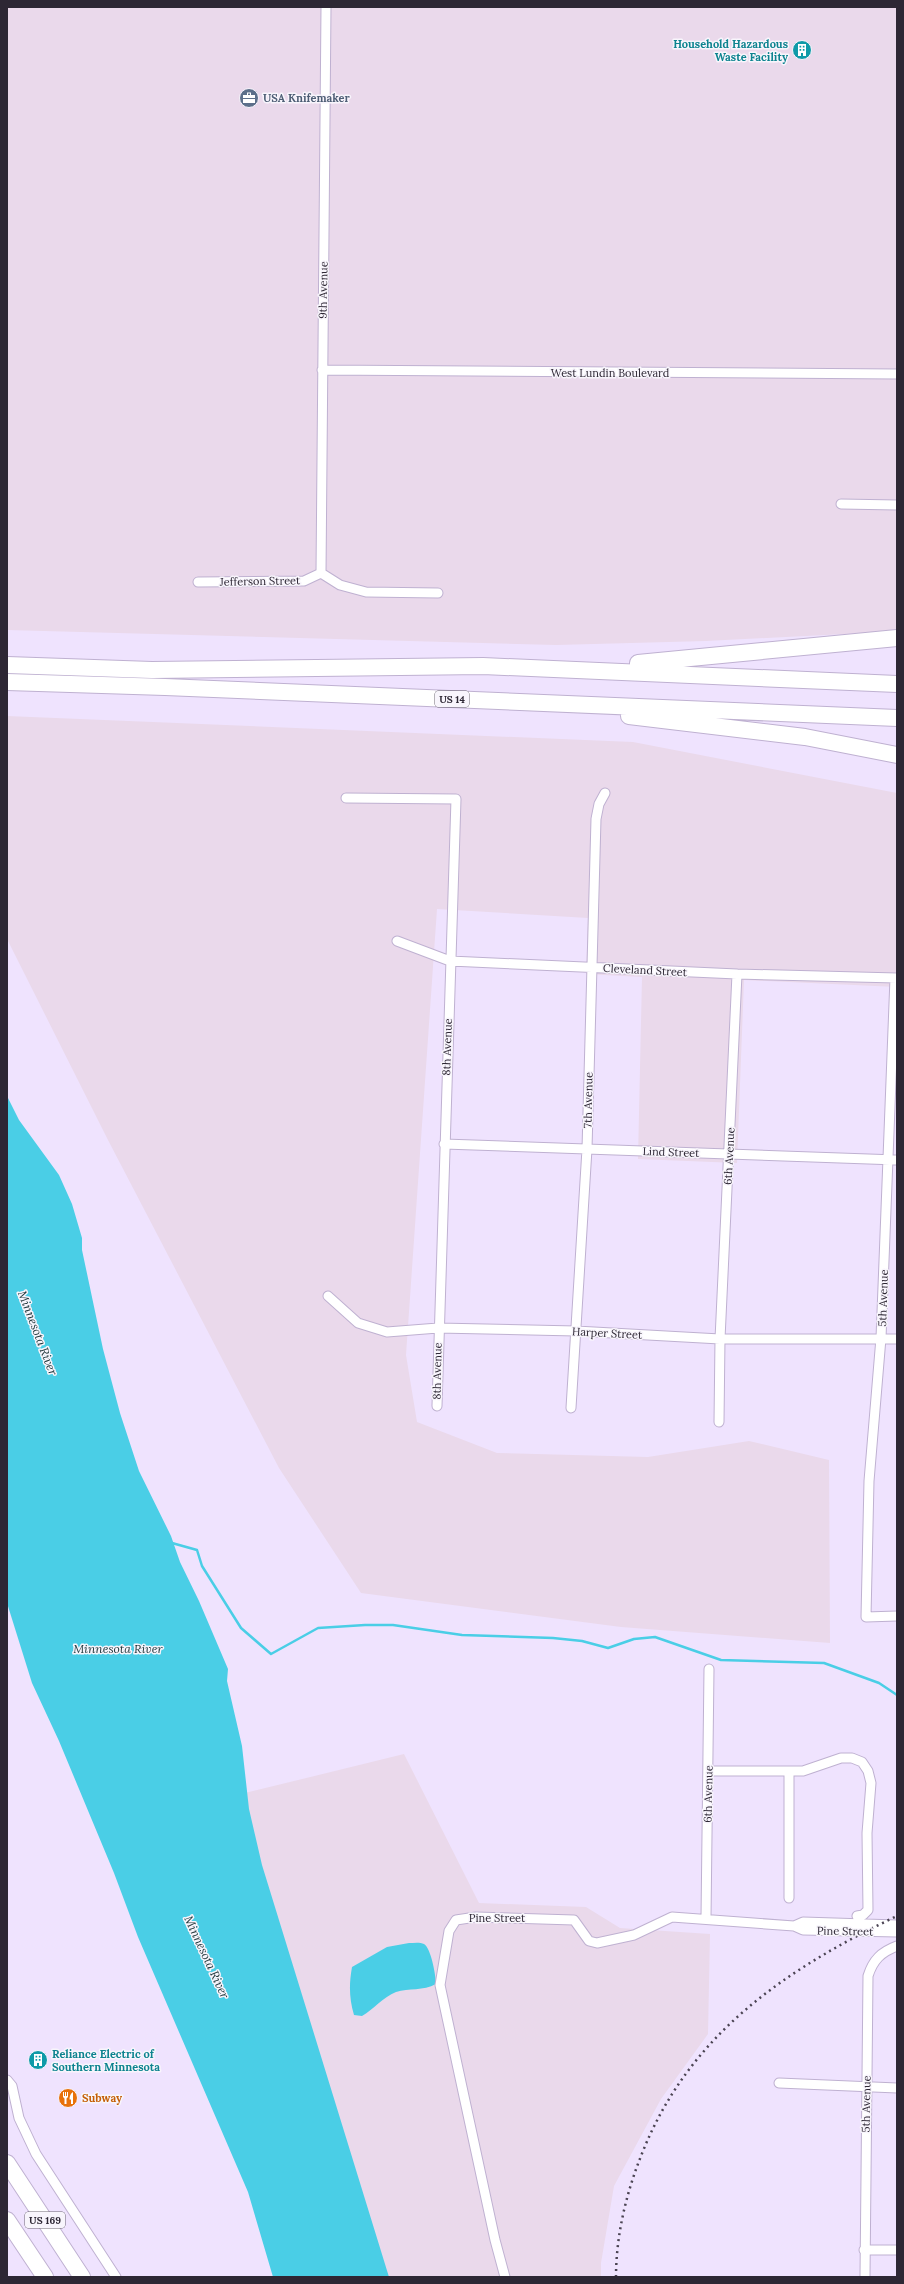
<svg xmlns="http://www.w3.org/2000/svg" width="904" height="2284" font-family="Lora,serif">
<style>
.industrial{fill:#ead9eb}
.water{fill:#4acee6}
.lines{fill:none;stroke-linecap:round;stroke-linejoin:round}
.stream{stroke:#4acee6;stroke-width:2.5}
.minor-casing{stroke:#bfb1d1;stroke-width:11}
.motorway-casing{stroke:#bfb1d1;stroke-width:18}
.minor{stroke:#fff;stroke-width:9}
.motorway{stroke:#fff;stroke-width:16}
.rail{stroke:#4a4352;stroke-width:2.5;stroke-dasharray:2 4;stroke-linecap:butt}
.labels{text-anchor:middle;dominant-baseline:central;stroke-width:3;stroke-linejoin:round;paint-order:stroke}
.shield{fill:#f8f5fc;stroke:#6a6570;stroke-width:1}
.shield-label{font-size:10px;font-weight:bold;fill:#2d2734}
.culture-label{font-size:11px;font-weight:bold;fill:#0d838f;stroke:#f8f5fc;text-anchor:end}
.service-label{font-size:11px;font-weight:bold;fill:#4e5e75;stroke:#f8f5fc;text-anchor:start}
.street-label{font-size:11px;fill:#2d2734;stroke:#f8f5fc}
.food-label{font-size:11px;font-weight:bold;fill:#c56008;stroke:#f8f5fc;text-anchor:start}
.water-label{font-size:12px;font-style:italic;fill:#22393d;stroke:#f8f5fc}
</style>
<rect width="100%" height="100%" fill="#efe3fe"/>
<path class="industrial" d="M7,7H897V629L864,633L706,641L556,645L7,630Z
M7,716L633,742L897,793V987L744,980L737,1163L638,1159L642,977L586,974L588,918L437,909L406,1355L417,1422L497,1453L648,1457L749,1441L829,1460L830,1643L621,1627L361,1593L279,1468L109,1142L7,939Z
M404,1754L479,1903L586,1907L620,1928L710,1934L708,2034L661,2099L614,2186L601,2263V2277H355L229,1797Z"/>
<path class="water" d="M7,1096L19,1120L59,1175L72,1204L82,1238V1250L103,1349L120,1413L139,1471L171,1536L180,1562L199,1601L228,1669L227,1681L242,1746L249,1809L262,1865L389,2277H273L248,2192L138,1937L114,1873L59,1741L32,1683L7,1603Z
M409,1943C414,1943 420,1942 424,1944C431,1948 436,1976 436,1984C423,1991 409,1988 396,1992C383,1997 374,2009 362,2016L354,2015C349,1998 349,1984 352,1967L387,1947Z"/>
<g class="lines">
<path class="stream" d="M172,1543L197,1550L202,1566L241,1628L271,1654L318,1628L365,1625H393L462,1635L553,1638L582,1641L608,1648L634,1639L655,1637L721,1660L824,1663L879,1683L897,1695"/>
<g class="minor-casing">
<path id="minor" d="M322,370L897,374
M841,504L897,505
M321,573L326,7
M321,573L340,585L366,592L438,593
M198,582L304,581L321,573
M346,798L456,799L437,1406
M397,941L450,961L737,974L897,978
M895,978L881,1338L869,1481L866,1617L897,1616
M444,1144L897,1160
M328,1296L358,1323L387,1332L438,1328L576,1331L720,1339H897
M571,1408L587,1149L596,819L599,804L605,793
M719,1422L720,1339L737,974
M709,1771H803L841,1758H852L862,1762L868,1771L871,1783L867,1833L868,1910L863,1915L857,1916
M789,1772V1898
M706,1918L709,1669
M794,1926L803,1922L897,1925
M7,2080L12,2086L19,2118L36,2154L116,2277
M779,2083L897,2088
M864,2250H897
M505,2277L495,2240L440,1985L449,1931L456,1920L476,1917L574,1920L589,1941L597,1943L634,1935L672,1917L794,1926L803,1930L897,1932
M865,2277L868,1976C873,1960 881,1952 897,1946"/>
</g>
<g class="motorway-casing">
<path id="motorway" d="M638,663L897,638
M7,665L152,670L483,666L897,684
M7,682L165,687L897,718
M629,716L805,737L897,755
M7,2163L82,2277
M7,2220L45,2277"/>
</g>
<use href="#minor" class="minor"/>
<use href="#motorway" class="motorway"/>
<path class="rail" d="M616,2277C616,2236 626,2194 641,2156C688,2035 784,1970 897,1916"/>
</g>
<defs>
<g id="building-disc" transform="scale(1)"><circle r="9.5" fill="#0f9aa8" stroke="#f8f5fc"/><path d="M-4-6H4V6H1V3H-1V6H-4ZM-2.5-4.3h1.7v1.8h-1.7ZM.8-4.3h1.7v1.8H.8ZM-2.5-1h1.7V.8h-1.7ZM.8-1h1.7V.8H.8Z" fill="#fff"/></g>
<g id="office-disc" transform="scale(1)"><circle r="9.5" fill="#5c6f8a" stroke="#f8f5fc"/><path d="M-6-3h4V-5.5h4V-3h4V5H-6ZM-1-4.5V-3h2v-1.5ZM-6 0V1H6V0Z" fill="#fff"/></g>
<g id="restaurant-disc" transform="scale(1)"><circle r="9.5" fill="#e8710a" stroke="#f8f5fc"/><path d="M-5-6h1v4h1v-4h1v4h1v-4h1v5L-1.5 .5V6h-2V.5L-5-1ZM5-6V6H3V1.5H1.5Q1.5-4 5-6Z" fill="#fff"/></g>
</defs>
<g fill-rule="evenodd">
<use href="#building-disc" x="802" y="50"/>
<use href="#office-disc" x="249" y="98"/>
<use href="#building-disc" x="38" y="2060"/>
<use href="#restaurant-disc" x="68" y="2098"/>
</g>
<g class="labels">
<g class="shield">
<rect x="435" y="691" width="34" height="16" rx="3"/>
<rect x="25" y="2212" width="40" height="16" rx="3"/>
</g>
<g class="shield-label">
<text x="452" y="699">US 14</text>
<text x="45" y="2220">US 169</text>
</g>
<g class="culture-label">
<text x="788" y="44">Household Hazardous<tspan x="788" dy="13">Waste Facility</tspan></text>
<text x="52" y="2054" text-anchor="start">Reliance Electric of<tspan x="52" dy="13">Southern Minnesota</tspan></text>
</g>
<g class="service-label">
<text x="263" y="98">USA Knifemaker</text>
</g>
<g class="street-label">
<text transform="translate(323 290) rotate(-89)">9th Avenue</text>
<text x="610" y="373">West Lundin Boulevard</text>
<text transform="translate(260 581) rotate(-1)">Jefferson Street</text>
<text transform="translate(645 970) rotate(3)">Cleveland Street</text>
<text transform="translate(447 1047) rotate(-88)">8th Avenue</text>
<text transform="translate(588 1100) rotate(-89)">7th Avenue</text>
<text transform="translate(671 1152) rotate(2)">Lind Street</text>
<text transform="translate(729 1156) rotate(-87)">6th Avenue</text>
<text transform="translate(883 1298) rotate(-88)">5th Avenue</text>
<text transform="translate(607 1333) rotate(3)">Harper Street</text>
<text transform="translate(437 1371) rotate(-89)">8th Avenue</text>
<text transform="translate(708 1794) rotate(-89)">6th Avenue</text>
<text x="497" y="1918">Pine Street</text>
<text transform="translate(845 1931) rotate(1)">Pine Street</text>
<text transform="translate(866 2104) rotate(-89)">5th Avenue</text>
</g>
<g class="food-label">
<text x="82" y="2098">Subway</text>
</g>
<g class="water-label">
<text transform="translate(38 1333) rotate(69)">Minnesota River</text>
<text x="118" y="1648">Minnesota River</text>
<text transform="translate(207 1957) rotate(65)">Minnesota River</text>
</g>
</g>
<rect width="904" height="2284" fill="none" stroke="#2d2734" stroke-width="16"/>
</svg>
